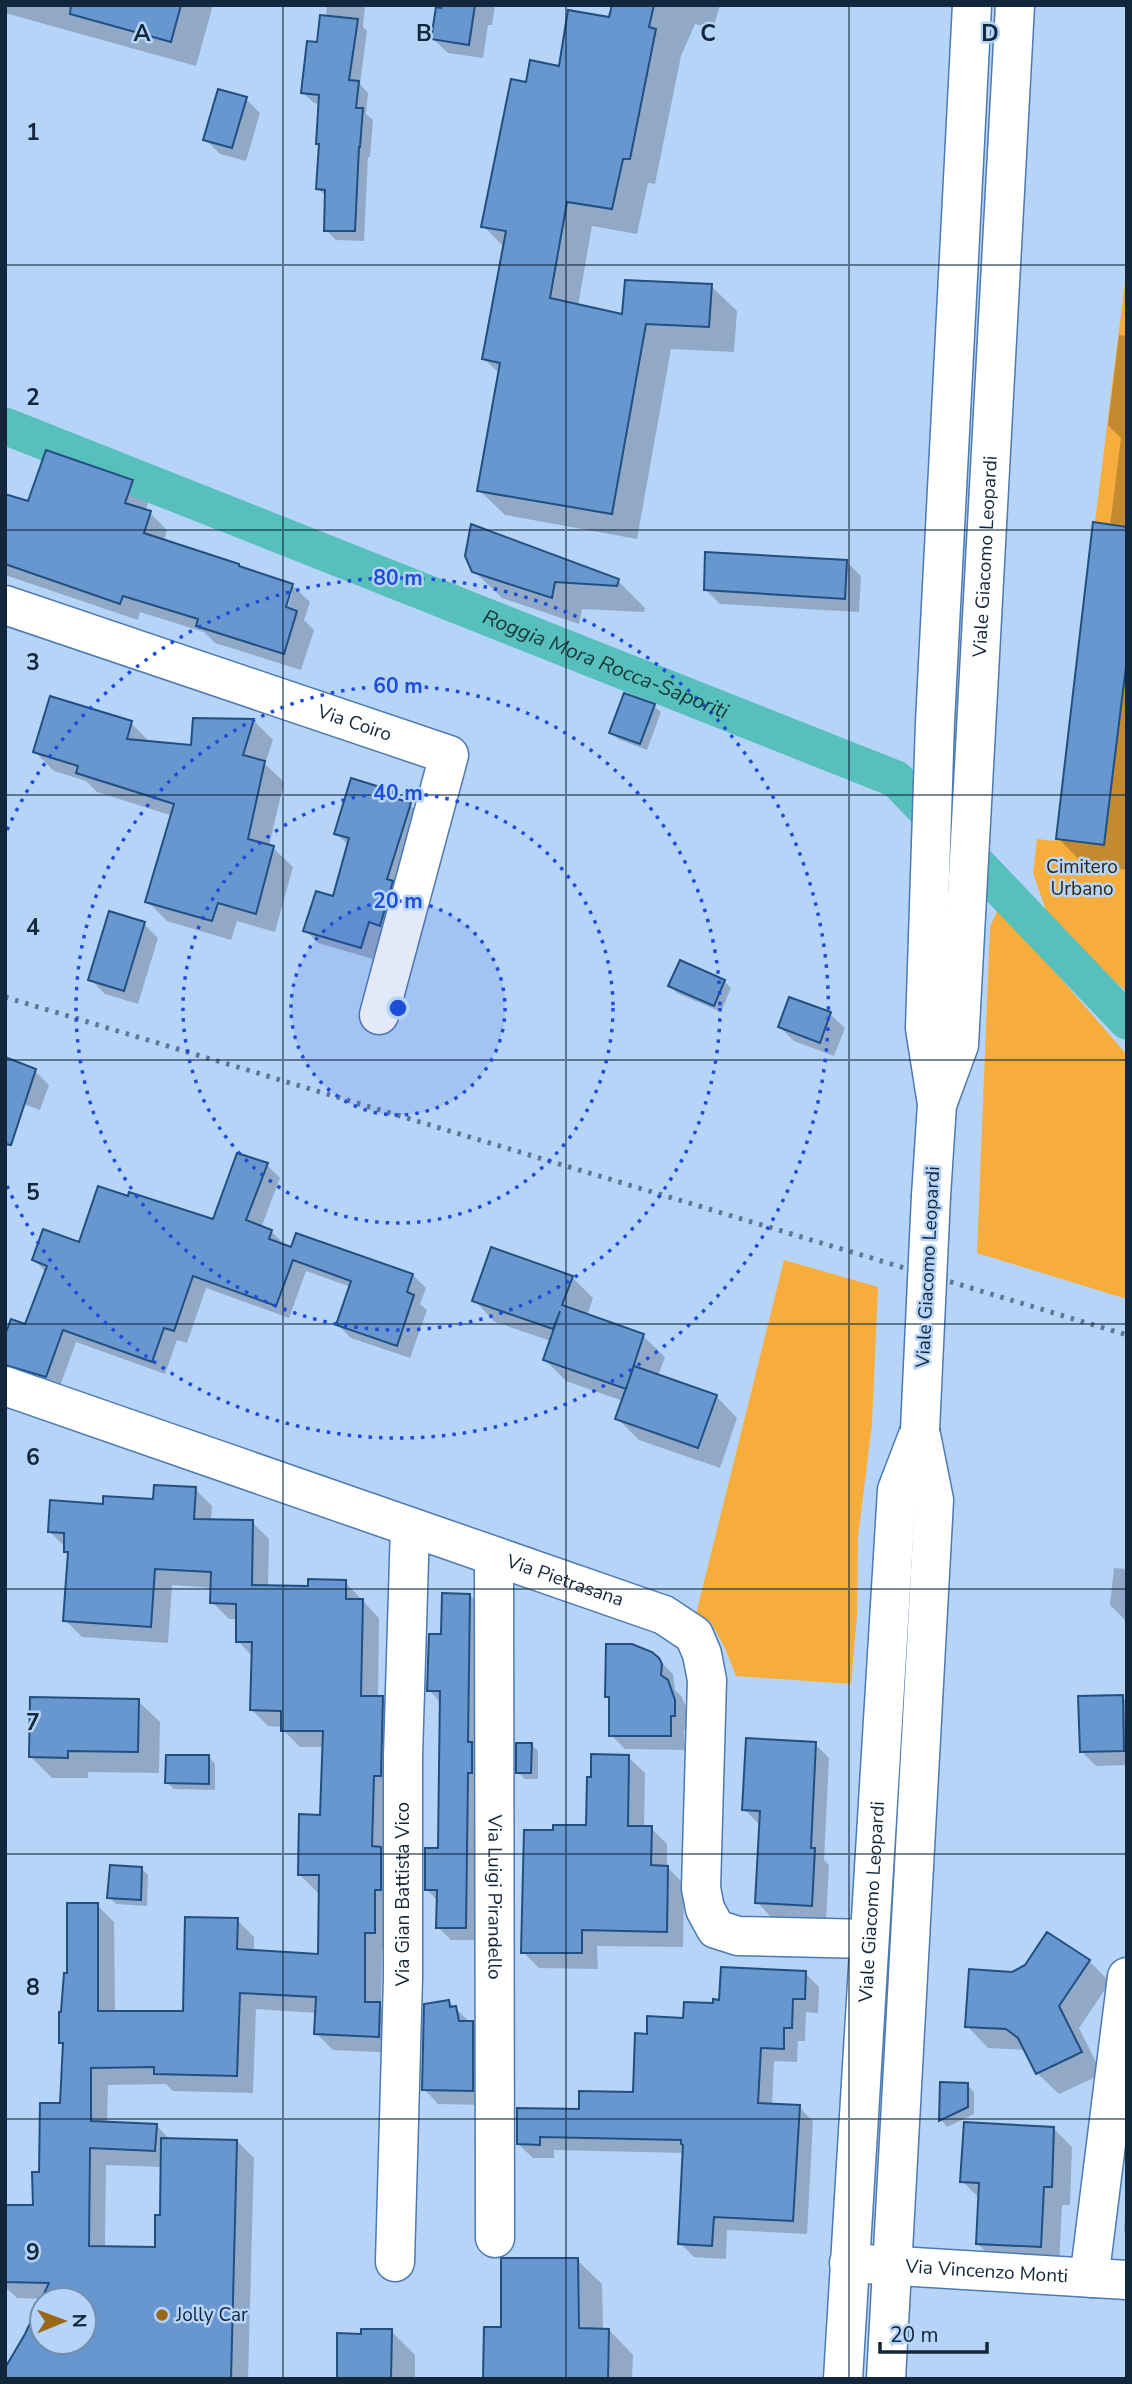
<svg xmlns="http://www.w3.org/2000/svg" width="1132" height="2384" font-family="'Nunito Sans',sans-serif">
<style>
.green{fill:#f6ad3b}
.shadow{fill:#0003;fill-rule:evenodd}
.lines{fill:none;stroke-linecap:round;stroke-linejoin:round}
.canal{stroke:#57bfbc;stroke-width:37}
.building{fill:#6897cf;stroke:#214f82;stroke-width:2;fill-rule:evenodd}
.minor-casing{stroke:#4c7ab1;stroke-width:41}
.major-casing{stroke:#4c7ab1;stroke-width:41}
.minor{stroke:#fff;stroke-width:38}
.major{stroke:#fff;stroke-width:38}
.rail{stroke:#5e7793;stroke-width:5;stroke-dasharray:3.5 7;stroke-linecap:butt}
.major-bridge-casing{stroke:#4c7ab1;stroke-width:41;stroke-linecap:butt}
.major-bridge{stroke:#fff;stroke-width:38}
.grid{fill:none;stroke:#12263c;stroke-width:2;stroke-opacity:0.55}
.ring{fill:none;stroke:#1d4ed8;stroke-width:3.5;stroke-dasharray:3.5 7}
.poi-dot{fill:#99681a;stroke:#b6d4f8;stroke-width:2.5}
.labels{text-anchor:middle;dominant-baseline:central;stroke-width:5;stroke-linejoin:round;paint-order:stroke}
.street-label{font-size:19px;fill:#12263c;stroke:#b6d4f8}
.park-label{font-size:19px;fill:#352613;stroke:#b6d4f8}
.poi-label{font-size:19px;fill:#12263c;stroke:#b6d4f8;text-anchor:start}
.water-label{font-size:21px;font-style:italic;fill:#183938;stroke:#b6d4f8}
.grid-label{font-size:23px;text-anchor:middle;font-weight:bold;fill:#12263c;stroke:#b6d4f8;stroke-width:5;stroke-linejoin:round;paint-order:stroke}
.centre{fill:#1d4ed8;stroke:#b6d4f8;stroke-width:3.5}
.ring-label{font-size:21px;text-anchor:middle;font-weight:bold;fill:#1d4ed8;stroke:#b6d4f8;stroke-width:5;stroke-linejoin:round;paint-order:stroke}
</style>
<rect width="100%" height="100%" fill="#b6d4f8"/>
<path class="green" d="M1127,266V992L1051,925L1033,873L1037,839L1055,841Z
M999,907L1127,1055V1299L977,1253L990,927Z
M784,1260L878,1287L872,1424L858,1537L857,1615L851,1684L736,1676L725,1648L710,1621L696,1614Z"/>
<path class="shadow" d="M5,5H213L196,66L5,13Z
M327,5H365L363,27L367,31L360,84L368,93L366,114L373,120L370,157H368L364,241L336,240L326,230L327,197L318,189L320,147L317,144L320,104L314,103L303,93L326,17Z
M443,5H495L492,25H488L483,58L448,53L433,39Z
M613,5H720L713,29L695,24L681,56L655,184L648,183L637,234L592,226L578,306L624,316L711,286L737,311L734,352L671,349L637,539L505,515L479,490L500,374L484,359L505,248L483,226L527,84L560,68L611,19Z
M246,99L260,113L246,161L220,154L205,139Z
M1119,335L1127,336V870L1084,865L1058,838L1110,526L1121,438L1108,425Z
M132,482L150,499L145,511L150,513L167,530L164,541L292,585L310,602L304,620L314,630L301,670L215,643L204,632L140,612L138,620L5,575V496L29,503ZM288,593H292L285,616L282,615Z
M846,561L861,576L859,612L720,604L706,590Z
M474,571L618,581L645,608L644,612L582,609L579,624L502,598Z
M654,706L661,712L647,750L618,739L611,732Z
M195,720L254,721L273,740L265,764L284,782L269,846L273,848L293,867L275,932L237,921L231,940L167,921L147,901L173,816L97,792L86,781L54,771L35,752L131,723L151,743L193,747Z
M392,792L401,802L410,805L422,817L373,959L318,943L305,930L334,898L349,846L336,833Z
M144,924L158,938L138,1004L105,994L90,979Z
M724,981L731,988L721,1012L677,993L670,986Z
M830,1014L845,1028L834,1056L794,1041L780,1027Z
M35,1071L49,1085L40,1110L5,1097Z
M267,1165L280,1178L261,1228L271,1231L284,1244V1246L413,1275L426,1288L420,1304L427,1310L410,1358L351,1338L338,1325L351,1287L306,1271L289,1318L206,1288L187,1343L177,1340L165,1374L76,1342L59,1389L5,1369V1341L26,1326L46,1272L34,1260L80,1245L214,1222Z
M572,1277L593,1298L587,1316L643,1336L665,1357L658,1376L716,1396L737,1418L720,1468L639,1440L617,1418L623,1401L566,1381L545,1360L551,1341L495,1322L474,1300Z
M195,1489L212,1506L211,1521L252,1522L269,1539L268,1587L309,1588L345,1582L379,1618L378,1698H382L399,1715L391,1949H382L381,2006L397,2021L396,2053L333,2050L316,2033L317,2013L256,2009L253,2093L173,2091L166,2084L108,2085L107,2123L156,2125L170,2140L237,2141L254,2158L248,2379H5L42,2302V2342H84V2300L17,2298L5,2287V2207H34L40,2173L62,2105L65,2046L61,2043L69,1975L97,1905L114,1922L115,2013H185L237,1920L254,1937V1952L320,1956V1892H317L300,1875L322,1816L324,1747H300L283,1730V1727L268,1726L251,1709L253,1657L238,1641V1619H229L212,1602V1588L172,1585L168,1643L82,1637L65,1620L91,1566L66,1548L49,1531L104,1506L154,1501ZM106,2165L163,2167L162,2217L156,2249L105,2248Z
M1114,1568L1127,1569V1622L1110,1605Z
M470,1595L482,1608L478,1940H451L438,1927V1901L427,1890L440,1850L441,1703L429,1690L443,1636Z
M658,1659L673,1674L675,1690L682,1697L689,1716V1730H684L685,1750L625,1749L611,1735V1700L607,1696Z
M1122,1697L1127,1702V1765L1096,1766L1082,1752Z
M138,1701L160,1722L159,1773L88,1772V1778H52L31,1757Z
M531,1744L538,1751V1779H525L518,1772Z
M815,1744L829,1758L824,1860L829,1865L826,1920L771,1917L757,1902L761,1824H759L744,1809Z
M209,1757L215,1764V1790L174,1789L167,1782Z
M628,1757L645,1773L644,1828H651L667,1844V1867L684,1884L683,1947L597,1946L598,1969L539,1968L523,1952L555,1832L587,1827L592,1779Z
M141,1868L148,1875L147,1906L116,1904L109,1897Z
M1089,1961L1110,1982L1079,2028L1102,2074L1059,2094L1037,2073L1026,2050L988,2048L967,2026Z
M805,1973L819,1987L818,2013L806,2012L805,2041H798L797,2062L774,2061L772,2106L799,2107L813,2121L807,2234L727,2230L726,2259L694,2257L680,2243L685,2153L554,2150V2158H533L518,2144L580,2111L635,2094L648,2036L721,2002Z
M449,2002L486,2038L487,2105L438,2104L424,2089Z
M967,2085L974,2092V2114L947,2127L941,2120Z
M1053,2128L1072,2147L1070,2205H1062L1059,2265L996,2262L977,2243L980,2199L962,2181Z
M1127,2187V2234L1124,2231Z
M577,2260L602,2284L603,2330H609L633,2355L632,2379H485L502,2329Z
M391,2331L415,2355V2379H338L363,2336Z"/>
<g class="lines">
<path class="canal" id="s1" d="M5,426L896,779L1127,1021"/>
</g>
<path class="building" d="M71,5H181L171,42L70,14Z
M441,5H475L469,45L431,39L436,7L441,8Z
M612,5H654L649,27L656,29L630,159H623L612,209L567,202L550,298L622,314L625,280L712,284L709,327L646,324L612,514L477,491L500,363L482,359L506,231L481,227L511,79L526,82L530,60L559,66L568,10L609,17Z
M320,15L358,19L349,80L359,81L356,108H363L360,147H359L355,231H324L325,190L316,189L319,144H316L319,95L301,93L307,41L317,42Z
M218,89L247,97L232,148L203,140Z
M46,450L133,480L125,503L151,511L144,533L239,564V566L293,584L286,607L297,611L284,654L196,626L198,619L123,596L120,604L5,564V494L28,501Z
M1093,522L1127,527V658L1104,845L1056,839Z
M471,524L619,579L617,586L555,582L552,598L472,572L465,556Z
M705,552L847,560L845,599L704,590Z
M624,693L655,704L640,744L609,733Z
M50,696L132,721L127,739L191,745L193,718L254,719L243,755L265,761L248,839L274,846L256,914L218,903L212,921L145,902L174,804L76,773L78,766L33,752Z
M351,778L393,791L391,797L411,803L387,879L393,881L380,926L369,922L361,948L303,931L316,891L333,896L349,838L334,834Z
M109,911L145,922L124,991L88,980Z
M680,960L725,980L714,1006L668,986Z
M789,997L831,1012L820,1043L778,1027Z
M5,1057L36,1069L11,1145L5,1144Z
M237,1153L268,1163L246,1220L272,1230L269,1239L291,1247L296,1233L413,1274L407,1292L414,1295L397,1346L336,1325L351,1281L293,1260L276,1306L193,1276L174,1331L164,1328L152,1362L63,1330L46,1377L5,1365V1335L11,1319L25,1324L47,1266L32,1260L43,1229L79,1242L98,1186L128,1196L129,1192L213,1219Z
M491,1247L573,1276L562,1305L644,1334L626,1389L543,1360L560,1311L553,1329L472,1301Z
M634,1366L717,1395L698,1448L615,1419Z
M154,1485L196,1487L194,1519L253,1520L252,1585L308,1586V1579L346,1580V1599H363L361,1696H383L381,1776H374L372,1846L381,1847V1890H375V1933H365V2002H380L379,2037L314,2034L316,1997L240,1993L237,2076L154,2074V2067L91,2068V2121L157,2124L155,2151L90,2148L89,2246L155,2247V2215H160L161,2138L237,2140L231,2379H5V2368L25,2334L49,2283L5,2282V2205H33L32,2172H39L40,2103H60L63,2043H59V2012H61L64,1973H67V1903H98V2011H183L185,1917L238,1918L237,1949L318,1954L319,1875H298L299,1814L320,1815L323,1731H281V1711L250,1710L252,1642H236V1604L210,1603L211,1572L155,1569L151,1627L63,1621L68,1552H64V1533L48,1532L50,1500L103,1504V1496L153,1499ZM42,2300H84V2342H42Z
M442,1593L470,1594L468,1742H472V1773H468L466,1928H436L437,1890H425V1848H438L439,1768L440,1691H427L429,1634H441Z
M606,1644H632L652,1652L659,1658L662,1664L661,1675L668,1680L675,1700V1716H671V1736H609V1697H605Z
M1123,1695L1124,1751L1080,1752L1078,1696Z
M30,1697L139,1699L138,1752L68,1751V1758L29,1757Z
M746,1738L816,1742L811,1848H815L812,1906L755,1903L760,1811L742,1810Z
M516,1743H532L531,1773H516Z
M591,1754L629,1755L628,1826H652L651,1865L668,1866L667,1932L582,1930V1953H521L524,1830H553V1825H586L587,1777H591Z
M166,1755H209V1784L165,1783Z
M110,1865L142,1867L141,1900L107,1898Z
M1047,1932L1090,1960L1059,2006L1082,2052L1036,2074L1018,2038L1006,2029L965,2027L969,1969L1012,1972L1025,1965Z
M721,1967L806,1971L805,1999H793L792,2028H784V2049L761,2048L758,2103L800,2105L793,2221L714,2217L712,2246L678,2244L683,2145L681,2144V2140L540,2137V2145L517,2144V2108L579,2109V2091L633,2092L635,2033L647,2034V2016L683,2018L684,2002L713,2003V1999L719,2000Z
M449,2000L450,2007L456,2006L459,2021H473V2091L422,2090L424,2004Z
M940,2082L968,2083V2107L939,2121Z
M964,2122L1054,2127L1052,2187H1044L1041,2247L976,2244L979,2183L960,2182Z
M501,2258H578L579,2328L609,2329L608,2379H483L484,2327H501Z
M361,2329H392L391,2379H337V2333L361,2334Z"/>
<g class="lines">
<g class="minor-casing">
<g id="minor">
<path id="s2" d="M5,605L449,755L379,1015"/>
<path id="s3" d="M5,1386L664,1615L694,1635L702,1654L707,1680L701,1888L705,1909L716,1929L738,1936L869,1939"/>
<path id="s4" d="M494,1556L495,2238"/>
<path id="s5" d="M395,2262L403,1978V1756L410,1527"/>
<path id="s6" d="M849,2263L1127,2280"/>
<path d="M1092,2278L1091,2264L1127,1977"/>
</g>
</g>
<g class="major-casing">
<g id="major">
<path id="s7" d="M938,1102L959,1045L1015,5"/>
<path d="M931,1196L937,1104L925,1028L935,722L972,5"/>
<path id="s8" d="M843,2379L897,1490L920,1430"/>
<path d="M886,2379L934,1500L920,1430"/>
</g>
</g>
<use href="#minor" class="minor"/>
<use href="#major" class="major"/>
<path class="rail" d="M5,997L1127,1335"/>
<g class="major-bridge-casing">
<path id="major-bridge" d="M920,1430L931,1196"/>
</g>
<use href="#major-bridge" class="major-bridge"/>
</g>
<path class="grid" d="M283,5V2379M566,5V2379M849,5V2379M5,265H1127M5,530H1127M5,795H1127M5,1060H1127M5,1324H1127M5,1589H1127M5,1854H1127M5,2119H1127"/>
<circle cx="398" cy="1008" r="107" fill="#1d4ed8" fill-opacity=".12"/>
<g class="ring">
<circle cx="398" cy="1008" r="107"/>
<circle cx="398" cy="1008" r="215"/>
<circle cx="398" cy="1008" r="322"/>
<path d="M7 830A430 430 0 1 1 7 1186"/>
</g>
<circle class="poi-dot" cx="162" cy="2315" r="7"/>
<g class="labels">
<g class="street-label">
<text stroke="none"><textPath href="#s7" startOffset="550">Viale Giacomo Leopardi</textPath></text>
<text stroke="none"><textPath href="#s2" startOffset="369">Via Coiro</textPath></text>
<text transform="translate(928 1267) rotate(-87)">Viale Giacomo Leopardi</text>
<text stroke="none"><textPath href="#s3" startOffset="593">Via Pietrasana</textPath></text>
<text stroke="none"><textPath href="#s5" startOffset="368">Via Gian Battista Vico</textPath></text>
<text stroke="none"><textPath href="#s4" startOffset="341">Via Luigi Pirandello</textPath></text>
<text stroke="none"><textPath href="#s8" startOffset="478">Viale Giacomo Leopardi</textPath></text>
<text stroke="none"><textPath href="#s6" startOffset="138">Via Vincenzo Monti</textPath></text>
</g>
<g class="park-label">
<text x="1082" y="867">Cimitero<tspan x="1082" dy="22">Urbano</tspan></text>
</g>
<g class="poi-label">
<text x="176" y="2315">Jolly Car</text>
</g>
<g class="water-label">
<text stroke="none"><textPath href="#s1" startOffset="646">Roggia Mora Rocca-Saporiti</textPath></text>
</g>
</g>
<g class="grid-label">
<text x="142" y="41">A</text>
<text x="424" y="41">B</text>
<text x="708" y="41">C</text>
<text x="990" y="41">D</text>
<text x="33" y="140">1</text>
<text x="33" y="405">2</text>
<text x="33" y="670">3</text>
<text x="33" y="935">4</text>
<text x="33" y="1200">5</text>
<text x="33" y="1465">6</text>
<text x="33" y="1730">7</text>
<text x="33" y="1995">8</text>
<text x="33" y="2260">9</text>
</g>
<circle cx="398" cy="1008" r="10" class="centre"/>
<g class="ring-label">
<text x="398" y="585">80 m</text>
<text x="398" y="693">60 m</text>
<text x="398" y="800">40 m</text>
<text x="398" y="908">20 m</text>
</g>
<rect width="1132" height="2384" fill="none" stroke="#12263c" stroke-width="14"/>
<g transform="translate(63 2321) rotate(89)"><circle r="33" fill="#b6d4f8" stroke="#748ead" stroke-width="2"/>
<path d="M0-5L12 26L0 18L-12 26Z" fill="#99681a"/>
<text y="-10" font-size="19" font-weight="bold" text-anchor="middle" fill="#12263c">N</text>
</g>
<path d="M880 2342v10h107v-10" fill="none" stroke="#12263c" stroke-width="3.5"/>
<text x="890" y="2342" font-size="21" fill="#12263c" stroke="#b6d4f8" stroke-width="5" paint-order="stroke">20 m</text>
</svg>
